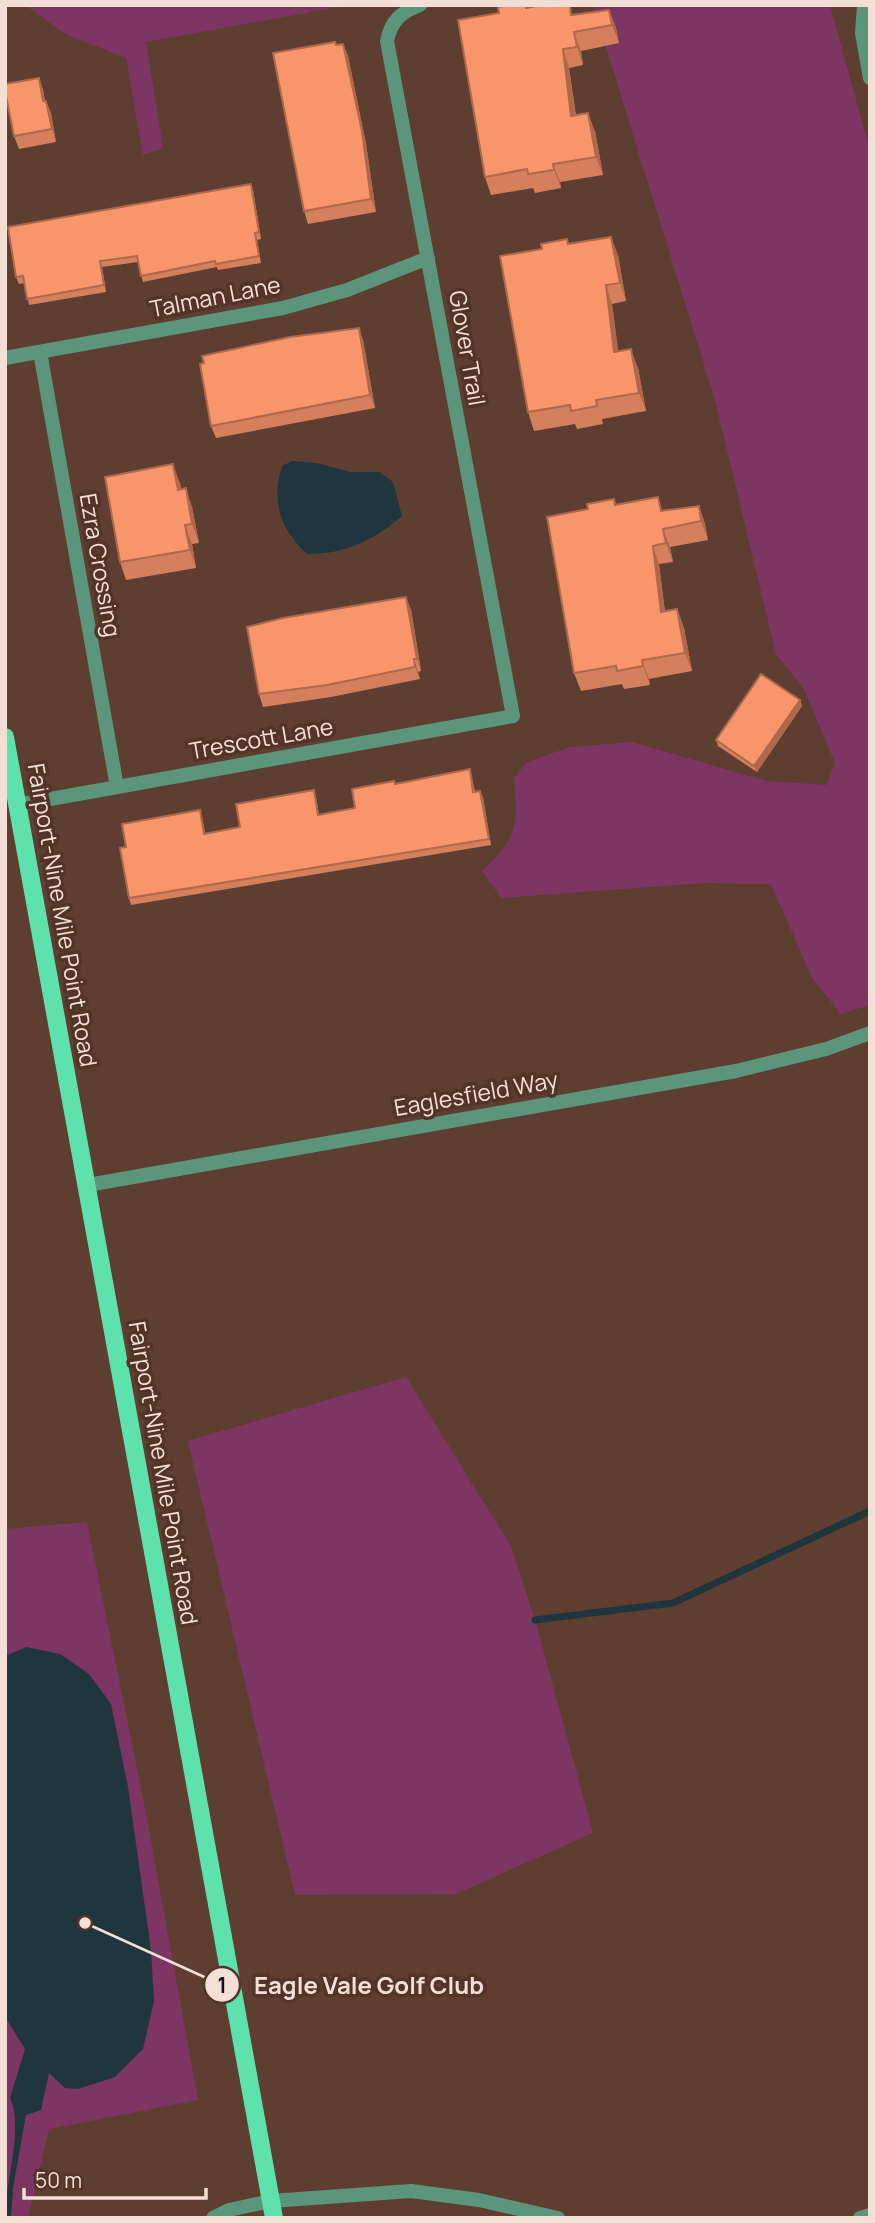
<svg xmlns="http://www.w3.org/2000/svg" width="875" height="2223" font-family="Manrope,sans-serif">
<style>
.green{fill:#7d3663}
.water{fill:#1f363f}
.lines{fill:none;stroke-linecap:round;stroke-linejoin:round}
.stream{stroke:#1f363f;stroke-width:7}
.minor{stroke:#5b967b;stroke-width:14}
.primary{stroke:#5de2ac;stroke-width:18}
.wall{fill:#d5805c}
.shaded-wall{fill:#ae684b}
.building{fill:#f8956b;stroke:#ae684b;stroke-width:2}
.labels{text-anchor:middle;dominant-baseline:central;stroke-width:7;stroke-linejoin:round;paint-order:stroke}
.street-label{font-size:23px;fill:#f3dfd6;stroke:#533426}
.leader{fill:none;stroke:#f3dfd6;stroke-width:2.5}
.callout-dot{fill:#f3dfd6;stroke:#533426;stroke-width:2.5}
.mark-label{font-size:21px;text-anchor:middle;font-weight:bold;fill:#111}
.callout-label{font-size:24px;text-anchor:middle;font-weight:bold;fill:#f3dfd6;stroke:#533426;stroke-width:7;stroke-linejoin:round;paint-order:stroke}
</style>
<rect width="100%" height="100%" fill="#5e3e31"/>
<path class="green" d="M25,5H350L146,42L163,148L143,155L126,58L67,35Z
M593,5H830L870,151V1005L841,1014L812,978L771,884L704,883L501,898L482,871C518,837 518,828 514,778L527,762L570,747L632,742L766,781L827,785L835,763L804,689L776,654L715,400Z
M406,1377L511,1546L535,1620L593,1833L456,1894L295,1895L188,1441Z
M87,1522L145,1808L198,2100L49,2129L28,2218H5V1529Z"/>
<path class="water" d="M292,461L317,463L350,472H379L393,482L402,516C376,539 343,555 307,554C280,528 271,503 282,466Z
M26,1647L60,1654L89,1674L111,1704L128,1787L151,1950L154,2001L143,2049L115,2077L78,2089L65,2088L49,2073L41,2110L26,2115L13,2188L11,2218H5C5,2182 24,2129 10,2098L25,2049L5,2017V1656Z"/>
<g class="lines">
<path class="stream" d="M535,1620L673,1603L870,1511"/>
<path class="minor" d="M864,5L862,33L870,78
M40,352L117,787
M5,358L283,308L347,290L428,258
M17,805L513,716L387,41C391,21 401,12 420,5
M88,1185L736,1071L826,1049L870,1033
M213,2218L229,2210L271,2201L411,2191L479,2200L558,2218
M860,2218L870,2215"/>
<path class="primary" d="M5,737L274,2218"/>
</g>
<path class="wall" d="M525,5L526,8L574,14L609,10L616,28L619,43L581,51L583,65L569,68L576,115L595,131L603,175L560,182L561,188L535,193L533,188L491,195L485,177L499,13Z
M343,44L348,56L366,144L376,212L308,224L304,211Z
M39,78L43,90L45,101L51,113L56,142L19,149L14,136Z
M253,190L261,239L257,240L261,263L218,270L217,267L143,282L138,262L102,267L106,292L29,305L24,283L19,284L16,277Z
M567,239L569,244L618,255L626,301L612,304L618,352L638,368L646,411L602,419L603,424L577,429L575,424L534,431L528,412L542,249Z
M363,340L375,408L216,438L211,426Z
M180,483L181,489L192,507L199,543L192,544L196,568L126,580L120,562Z
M614,499L616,504L663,511L699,506L705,524L708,540L670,547L673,562L659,564L665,612L677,609L684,628L692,671L649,679L650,685L624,689L622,684L581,691L574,673L588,509Z
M411,609L421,671L418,672L420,679L331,697L263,707L259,694Z
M800,700L802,706L757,772L718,746L716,740Z
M470,769L475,791L483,797L491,845L131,905L129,898L202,817L205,833L240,827L314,790L316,797L319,815L355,808L396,784Z"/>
<path class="shaded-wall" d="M609,10L616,28L619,43L612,25Z
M574,32L581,51L583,65L577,47Z
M343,44L348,56L366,144L376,212L371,199Z
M563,49L569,68L578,134L571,116Z
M39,78L43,90L47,114L43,101Z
M46,101L51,113L56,142L52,129Z
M588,113L595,131L603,175L596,157Z
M553,164L560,182L561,188L554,170Z
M251,184L253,190L261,239L259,232Z
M611,237L618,255L626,301L620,283Z
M100,261L102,267L106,292L104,285Z
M606,285L612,304L621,370L614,352Z
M359,328L363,340L375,408L370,395Z
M631,349L638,368L646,411L639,393Z
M173,464L180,483L185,508L178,490Z
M186,488L192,507L199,543L192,524Z
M699,506L705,524L708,540L701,521Z
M185,525L192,544L196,568L190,550Z
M663,529L670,547L673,562L666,543Z
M653,546L659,564L667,631L661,612Z
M406,597L411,609L421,671L417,659Z
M677,609L684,628L692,671L685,653Z
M414,659L418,672L420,679L415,667Z
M642,660L649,679L650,685L643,666Z
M800,700L802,706L757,772L754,766Z
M480,791L483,797L491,845L489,839Z"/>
<path class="building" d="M510,5H525L526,8L541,5H570L571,15L609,10L612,25L574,32L577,47L563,49L571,116L588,113L596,157L553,164L554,170L528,174L527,169L485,177L458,20L499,13L498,7Z
M335,42L336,45L343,44L362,131L371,199L304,211L273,53Z
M39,78L43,101H46L52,129L14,136L5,91V84Z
M251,184L259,232L255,233L259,256L216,264L215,261L141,276L137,256L100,261L104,285L27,299L23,276L16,277L8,227Z
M611,237L620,283L606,285L614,352L631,349L639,393L596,400L597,406L571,411L570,405L528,412L500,256L542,249L541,244L567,239L568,244Z
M359,328L370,395L211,426L200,364L204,363L202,356L290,337Z
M173,464L178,490L186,488L192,524L185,525L190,550L120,562L105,477Z
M658,497L661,511L699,506L701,521L663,529L666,543L653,546L661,612L677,609L685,653L642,660L643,666L617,671L616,666L574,673L547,517L588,509L587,504L614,499L615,505Z
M406,597L417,659H414L415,667L327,685L259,694L247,627L283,618Z
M761,674L800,700L754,766L716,740Z
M470,769L473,792L480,791L489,839L129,898L120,848L126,847L122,824L200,810L204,834L240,827L236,804L314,790L318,815L355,808L352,789L394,781L395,784Z"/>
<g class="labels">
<g class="street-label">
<text transform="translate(215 296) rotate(-11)">Talman Lane</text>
<text transform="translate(468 348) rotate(80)">Glover Trail</text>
<text transform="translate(101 565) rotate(80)">Ezra Crossing</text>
<text transform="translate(261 738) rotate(-10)">Trescott Lane</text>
<text transform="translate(63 915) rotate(80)">Fairport-Nine Mile Point Road</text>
<text transform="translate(476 1093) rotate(-10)">Eaglesfield Way</text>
<text transform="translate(164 1473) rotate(80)">Fairport-Nine Mile Point Road</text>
</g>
</g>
<path class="leader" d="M85 1923L222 1985"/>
<g class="callout-dot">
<circle cx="85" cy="1923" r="7"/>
<circle cx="222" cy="1985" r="18"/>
</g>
<g class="mark-label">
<text x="222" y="1993">1</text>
</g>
<g class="callout-label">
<text x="369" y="1994">Eagle Vale Golf Club</text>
</g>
<rect width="875" height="2223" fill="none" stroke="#f3dfd6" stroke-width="14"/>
<path d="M24 2188v10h182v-10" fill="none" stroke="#f3dfd6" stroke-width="3.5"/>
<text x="35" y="2188" font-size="21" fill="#f3dfd6" stroke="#533426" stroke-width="5" paint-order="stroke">50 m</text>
</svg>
